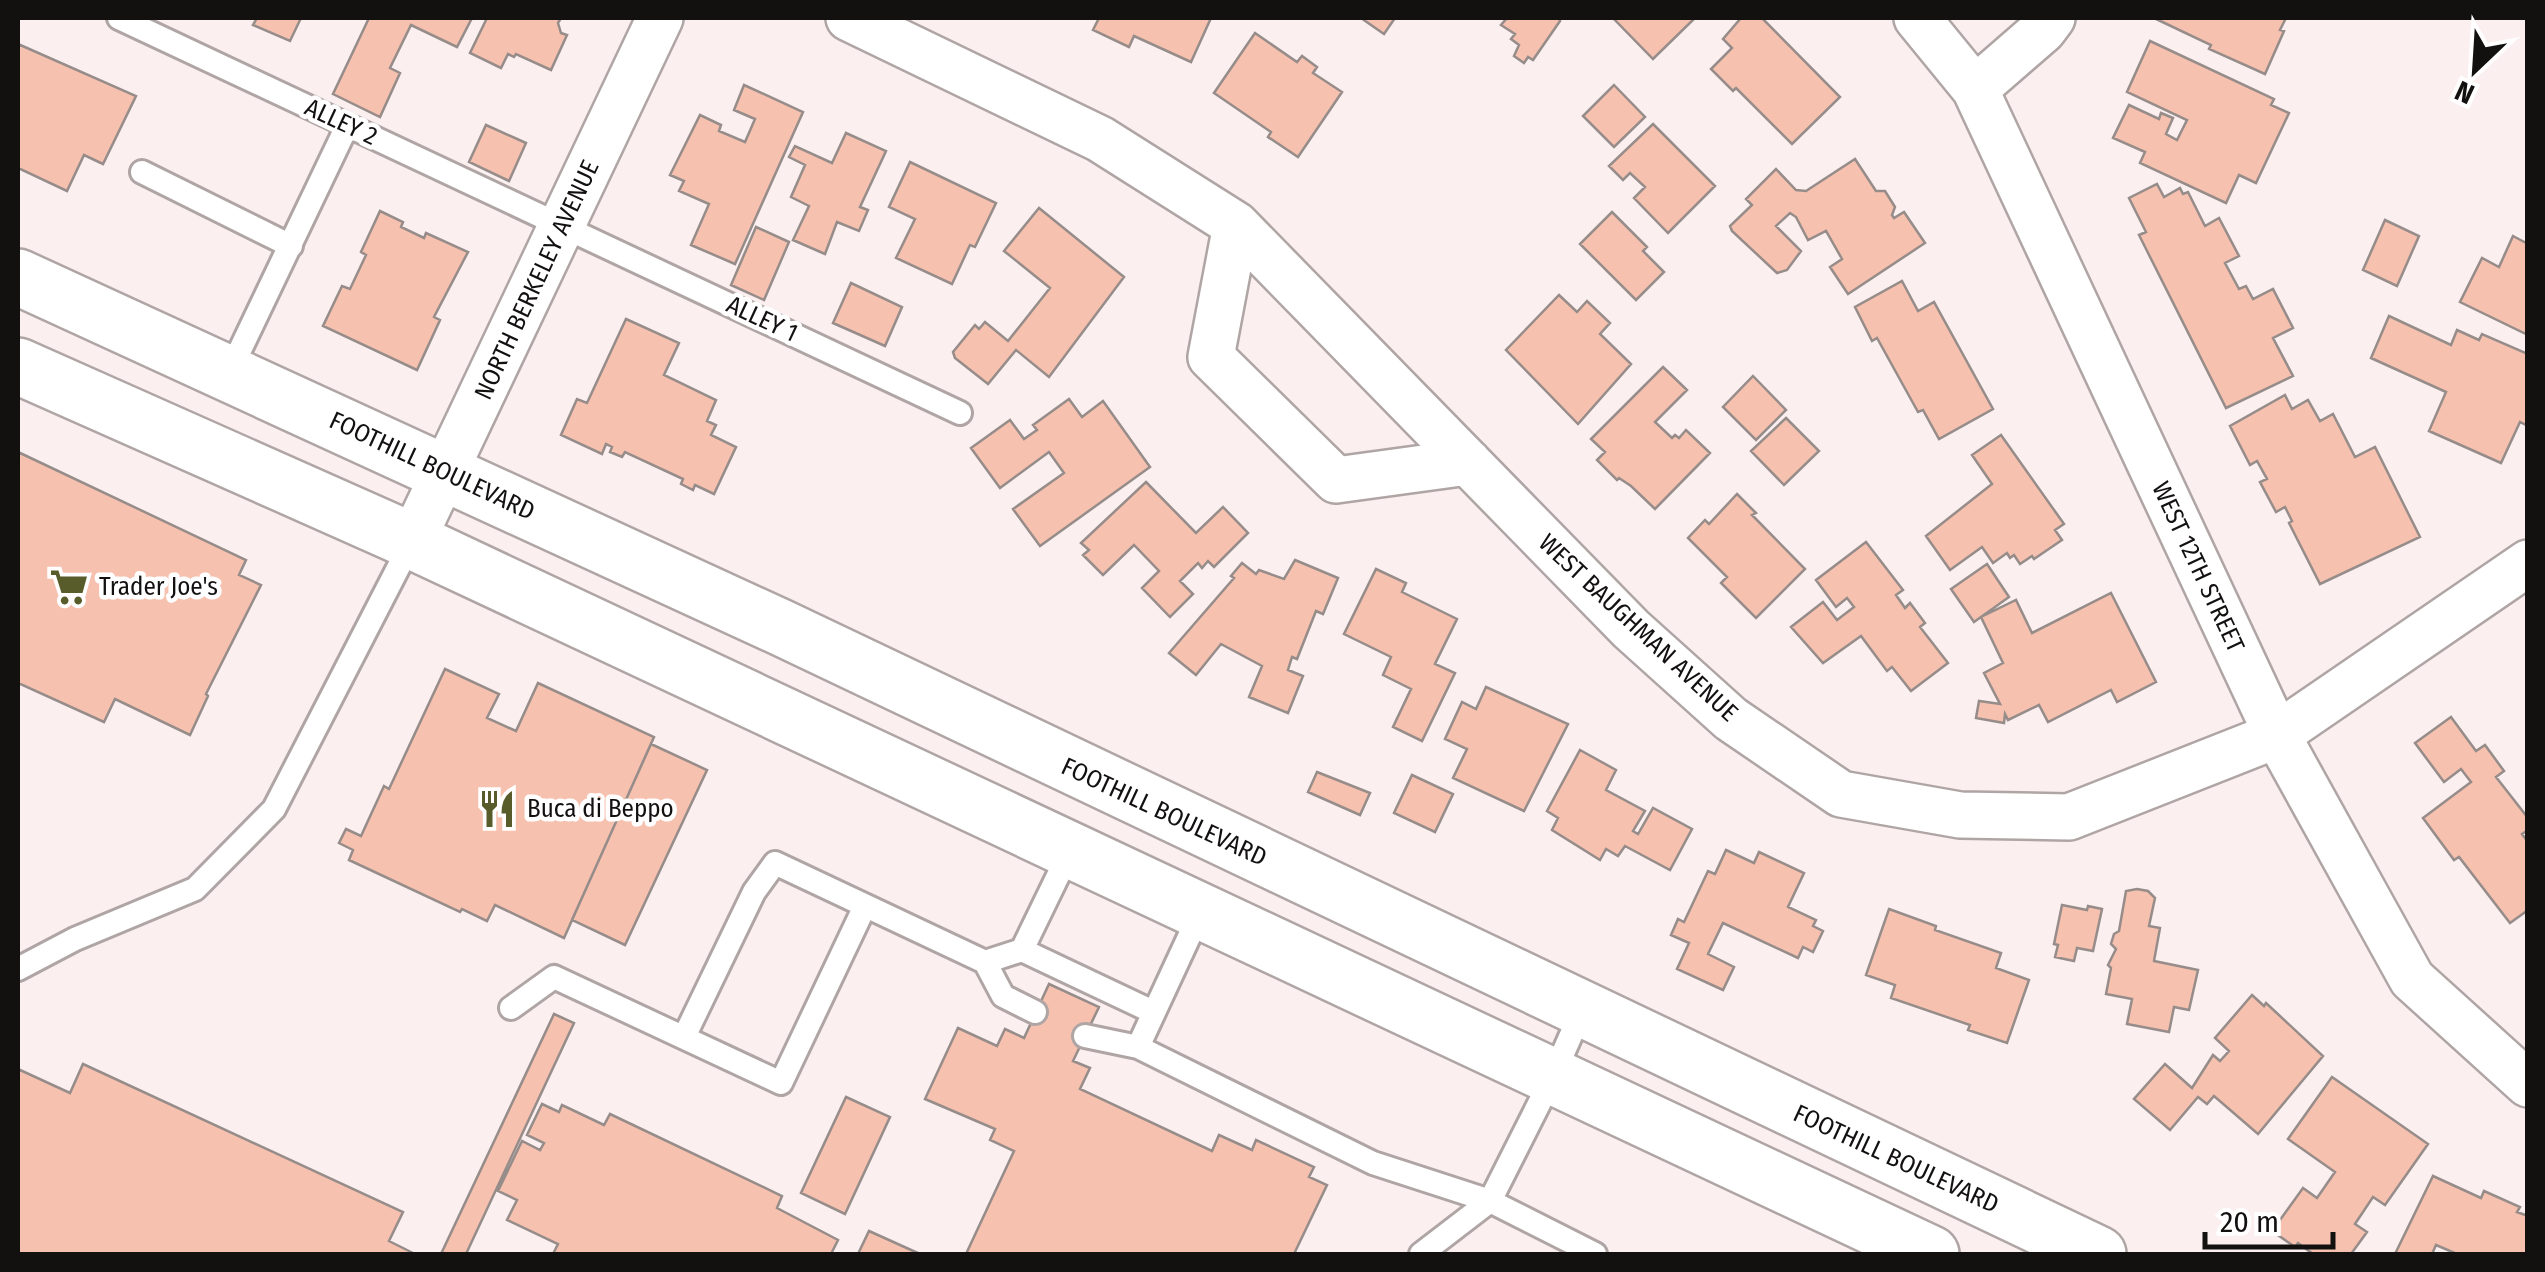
<svg xmlns="http://www.w3.org/2000/svg" width="2545" height="1272" font-family="'Fira Sans Condensed',sans-serif">
<style>
.building{fill:#f7c1af;stroke:#968c89;stroke-width:2.5}
.lines{fill:none;stroke-linecap:round;stroke-linejoin:round}
.lane-casing{stroke:#afa5a4;stroke-width:28}
.street-casing{stroke:#afa5a4;stroke-width:50}
.primary-casing{stroke:#afa5a4;stroke-width:60}
.lane{stroke:#fff;stroke-width:22}
.street{stroke:#fff;stroke-width:45}
.primary{stroke:#fff;stroke-width:55}
.labels{text-anchor:middle;dominant-baseline:central;stroke-width:9;stroke-linejoin:round;paint-order:stroke}
.street-label{font-size:25px;fill:#131010;stroke:#fff}
.poi-label{font-size:25px;fill:#131010;stroke:#fff;text-anchor:start}
</style>
<rect width="100%" height="100%" fill="#fbefef"/>
<path class="building" d="M257,18H301L290,41L253,25Z
M369,18H472L457,47L411,25L390,68L400,73L380,117L333,94Z
M487,18H561L558,23L561,33L567,35L551,70L516,54L514,57L508,54L501,68L470,53Z
M1099,18H1211L1191,62L1134,36L1129,47L1093,30Z
M1361,18H1395L1384,34Z
M1507,18H1559L1560,21L1533,60L1528,57L1524,63L1514,56L1519,45L1511,39L1515,34L1501,25Z
M1613,18H1695L1653,59Z
M1741,18H1762L1840,97L1792,144L1736,88L1733,91L1711,69L1732,48L1723,39Z
M2154,18H2286L2280,30L2284,31L2265,74L2209,49L2211,45Z
M1255,33L1297,62L1302,56L1317,67L1313,73L1342,92L1298,157L1268,137L1271,132L1214,93Z
M2150,41L2274,99L2271,105L2289,113L2256,183L2239,175L2226,203L2140,163L2145,152L2113,138L2129,105L2159,119L2161,113L2173,118L2166,134L2177,140L2187,120L2127,92Z
M18,44L136,96L103,164L84,155L67,191L18,168Z
M744,85L803,112L735,264L691,245L709,204L679,191L684,181L670,175L700,115L721,125L719,131L745,142L755,119L734,110Z
M1614,85L1645,117L1614,147L1583,116Z
M1653,124L1715,186L1668,233L1634,198L1645,187L1630,173L1623,180L1609,166Z
M486,125L526,143L509,181L469,162Z
M846,133L886,151L860,207L868,210L859,231L837,222L825,254L793,240L809,206L791,197L805,165L789,157L795,146L832,163Z
M1855,159L1876,191H1885L1895,207L1892,215L1894,218L1904,212L1925,243L1848,294L1830,267L1842,259L1826,231L1808,240L1796,217L1790,213L1776,226L1801,251L1787,270L1777,273L1732,231L1730,226L1752,205L1746,199L1776,169L1796,190L1806,191Z
M910,162L996,203L975,247L970,245L952,284L896,258L915,219L889,207Z
M2157,184L2164,197L2180,188L2183,194L2188,192L2205,226L2219,218L2239,256L2225,263L2239,289L2246,286L2253,299L2273,289L2293,328L2273,338L2293,376L2226,408L2139,235L2146,232L2129,198Z
M1039,208L1124,277L1049,377L1016,350L988,384L955,358L953,352L975,325L979,329L985,322L1008,341L1050,288L1004,251Z
M380,211L403,222L401,227L424,238L426,233L468,252L434,317L440,320L417,370L323,326L342,286L350,289L366,255L361,252Z
M1612,212L1647,247L1643,251L1664,272L1636,300L1580,244Z
M2385,220L2419,236L2397,286L2363,270Z
M756,227L789,242L764,300L731,285Z
M2513,236L2528,244V335L2460,302L2482,258L2499,267Z
M1902,281L1918,311L1934,302L1993,409L1939,439L1923,410L1918,412L1877,338L1872,341L1855,307Z
M851,283L902,307L885,346L833,323Z
M1559,295L1577,312L1587,301L1610,323L1600,334L1631,364L1578,424L1506,350Z
M2389,316L2451,345L2457,330L2479,340L2482,334L2528,354V426L2520,422L2501,463L2429,431L2446,392L2371,358Z
M626,319L679,343L664,375L716,400L707,421L716,425L711,435L736,447L714,494L695,485L693,490L681,484L683,479L625,452L622,457L610,452L612,447L606,444L602,454L561,435L577,399L587,403Z
M1663,367L1687,390L1655,422L1672,438L1675,435L1679,438L1686,430L1710,453L1655,509L1631,486L1619,478L1617,480L1597,460L1605,452L1591,439Z
M1753,376L1786,410L1756,440L1723,407Z
M2285,395L2292,409L2308,400L2320,421L2333,414L2355,457L2375,447L2420,537L2320,584L2289,523L2292,521L2285,507L2276,512L2260,482L2267,479L2257,461L2250,465L2230,426Z
M1069,399L1082,417L1103,401L1150,467L1040,546L1013,509L1064,473L1049,452L1000,488L971,448L1010,420L1024,439L1037,430L1033,425Z
M1786,418L1819,451L1784,485L1751,451Z
M2001,435L2064,524L2055,530L2062,540L2034,559L2032,556L2020,564L2014,555L2010,558L2007,553L1993,563L1982,547L1950,570L1926,536L1992,484L1972,455Z
M18,452L246,560L239,575L261,585L206,694L208,696L190,735L115,699L104,722L18,683Z
M1146,482L1196,533L1223,507L1248,533L1214,567L1208,561L1202,568L1198,563L1180,581L1193,594L1170,617L1142,588L1159,571L1134,545L1103,575L1083,555L1089,550L1081,543Z
M1737,494L1756,513L1752,515L1805,569L1756,618L1721,583L1727,577L1688,538L1705,520L1709,524Z
M1866,542L1903,590L1896,595L1905,608L1910,603L1925,623L1920,627L1948,663L1911,691L1892,667L1887,671L1861,636L1823,663L1791,627L1823,602L1837,620L1854,607L1847,598L1836,607L1816,580Z
M1295,560L1338,578L1323,614L1316,611L1297,659L1292,657L1288,670L1303,676L1288,713L1249,697L1262,666L1221,644L1196,675L1169,653L1234,578L1231,576L1242,563L1256,574L1259,570L1284,579Z
M1987,564L2009,597L1974,622L1951,589Z
M1376,569L1406,583L1402,592L1457,619L1435,664L1455,673L1422,741L1393,727L1411,689L1383,675L1391,657L1344,634Z
M2111,593L2156,682L2117,702L2111,690L2048,722L2039,705L2008,720L2005,714L2004,723L1976,718L1979,701L2000,704L1984,673L2003,663L1981,617L2016,600L2032,633Z
M445,669L499,694L487,718L516,731L538,683L654,737L564,938L495,905L487,921L462,909L460,912L349,860L353,850L339,843L346,829L361,836L384,786L389,789Z
M1486,687L1568,724L1524,811L1453,778L1467,749L1445,739L1462,702L1476,709Z
M2451,717L2476,751L2485,745L2504,771L2496,777L2528,818V830L2522,834L2528,842V910L2510,923L2459,857L2454,860L2423,818L2471,782L2461,769L2444,782L2415,743Z
M651,744L707,770L625,945L572,920Z
M1580,750L1616,770L1606,790L1645,811L1633,831L1638,834L1653,808L1692,829L1670,870L1625,846L1618,856L1606,849L1600,860L1552,830L1558,818L1547,811Z
M1317,772L1370,793L1360,815L1308,792Z
M1412,775L1453,794L1435,832L1394,813Z
M1726,850L1754,863L1759,852L1804,873L1788,907L1816,920L1813,926L1823,931L1813,952L1803,947L1798,958L1723,923L1708,954L1734,967L1723,990L1677,969L1689,943L1671,935L1678,919L1684,922L1708,871L1715,874Z
M2137,889L2148,891L2155,898L2149,926L2160,928L2154,961L2198,970L2189,1010L2174,1007L2169,1032L2127,1024L2132,999L2106,994L2111,968L2108,965L2116,949L2111,944L2114,934L2119,931L2126,891Z
M2062,905L2087,910L2088,906L2102,909L2093,951L2077,948L2074,961L2055,957L2058,945L2054,944Z
M1889,909L1936,926L1935,930L2001,953L1996,968L2029,980L2007,1043L1968,1030L1970,1025L1891,998L1895,985L1866,975Z
M1049,984L1099,1007L1073,1061L1090,1068L1080,1089L1212,1151L1219,1135L1252,1150L1256,1140L1314,1167L1309,1177L1327,1185L1294,1254H966L1014,1151L990,1140L995,1129L925,1099L958,1028L997,1046L1005,1029L1024,1038Z
M2252,995L2264,1006L2266,1003L2323,1056L2258,1134L2214,1096L2207,1104L2198,1097L2170,1130L2134,1099L2165,1064L2192,1088L2213,1055L2220,1061L2229,1051L2215,1038Z
M554,1014L574,1023L466,1254H441Z
M83,1064L403,1212L389,1241L415,1254H18V1069L70,1093Z
M2332,1077L2428,1144L2385,1205L2373,1197L2355,1224L2367,1232L2351,1254H2313L2298,1243L2295,1247L2272,1231L2303,1188L2317,1198L2335,1172L2288,1139Z
M846,1097L890,1117L845,1214L801,1193Z
M542,1104L559,1112L562,1105L604,1125L610,1114L782,1196L777,1208L838,1240L831,1254H553L558,1244L507,1220L517,1200L498,1191L522,1141L540,1150L544,1143L527,1135Z
M2433,1176L2481,1198L2484,1191L2520,1207L2517,1212L2528,1216V1254H2457L2436,1245L2432,1254H2395Z
M869,1231L920,1254H858Z"/>
<g class="lines">
<g class="lane-casing">
<path id="lane" d="M119,18L960,413
M142,172L291,246
M229,373L347,126
M1201,911L1138,1047L1373,1163L1490,1201L1595,1254
M1022,950L1071,849
M985,962L1003,996L1035,1012
M18,969L75,939L195,889L274,809L412,541
M511,1008L554,977L781,1083L865,906
M1085,1036L1138,1047
M684,1037L754,892L775,863L985,962L1022,950L1153,1012
M1421,1254L1490,1201L1553,1076L1582,1010"/>
</g>
<g class="street-casing">
<path id="street" d="M849,18L1100,139L1236,225L1631,629L1731,719L1841,794L1960,815L2069,817L2277,735L2528,563
M1917,18L1975,89L2277,735L2412,979L2528,1084
M1975,89L2043,30L2052,18
M1236,225L1211,357L1336,480L1468,462
M412,541L660,18"/>
</g>
<g class="primary-casing">
<path id="primary" d="M18,277L780,627L2098,1254
M18,366L412,541L1931,1254"/>
</g>
<use href="#lane" class="lane"/>
<use href="#street" class="street"/>
<use href="#primary" class="primary"/>
</g>
<defs>
<g id="supermarket-bare" transform="scale(3)"><path d="M-6-5.5h2.5l.6 2H6L4.5 2H-2.5L-4.4-4H-6ZM-1.5 3.2a1.3 1.3 0 1 0 .1 0ZM3 3.2a1.3 1.3 0 1 0 .1 0Z" fill="#585c2a" stroke="#fff" stroke-width="2.5" paint-order="stroke"/></g>
<g id="restaurant-bare" transform="scale(3)"><path d="M-5-6h1v4h1v-4h1v4h1v-4h1v5L-1.5 .5V6h-2V.5L-5-1ZM5-6V6H3V1.5H1.5Q1.5-4 5-6Z" fill="#585c2a" stroke="#fff" stroke-width="2.5" paint-order="stroke"/></g>
</defs>
<g fill-rule="evenodd">
<use href="#supermarket-bare" x="69" y="587"/>
<use href="#restaurant-bare" x="497" y="809"/>
</g>
<g class="labels">
<g class="street-label">
<text transform="translate(341 122) rotate(25)">ALLEY 2</text>
<text transform="translate(537 280) rotate(-65)">NORTH BERKELEY AVENUE</text>
<text transform="translate(762 319) rotate(25)">ALLEY 1</text>
<text transform="translate(432 466) rotate(25)">FOOTHILL BOULEVARD</text>
<text transform="translate(2198 567) rotate(65)">WEST 12TH STREET</text>
<text transform="translate(1638 628) rotate(43)">WEST BAUGHMAN AVENUE</text>
<text transform="translate(1164 812) rotate(25)">FOOTHILL BOULEVARD</text>
<text transform="translate(1896 1159) rotate(25)">FOOTHILL BOULEVARD</text>
</g>
<g class="poi-label">
<text x="99" y="587">Trader Joe's</text>
<text x="527" y="809">Buca di Beppo</text>
</g>
</g>
<rect width="2545" height="1272" fill="none" stroke="#131010" stroke-width="40"/>
<g transform="translate(2475 70) rotate(205)" stroke="#ffffff" stroke-width="8" paint-order="stroke">
<path d="M0-8L18 38L0 25L-18 38Z" fill="#131010"/>
<text y="-15" font-size="28" font-weight="bold" text-anchor="middle" fill="#131010">N</text>
</g>
<path d="M2205 1232v15h128v-15" fill="none" stroke="#131010" stroke-width="5"/>
<text x="2220" y="1232" font-size="30" fill="#131010" stroke="#ffffff" stroke-width="8" paint-order="stroke">20 m</text>
</svg>
